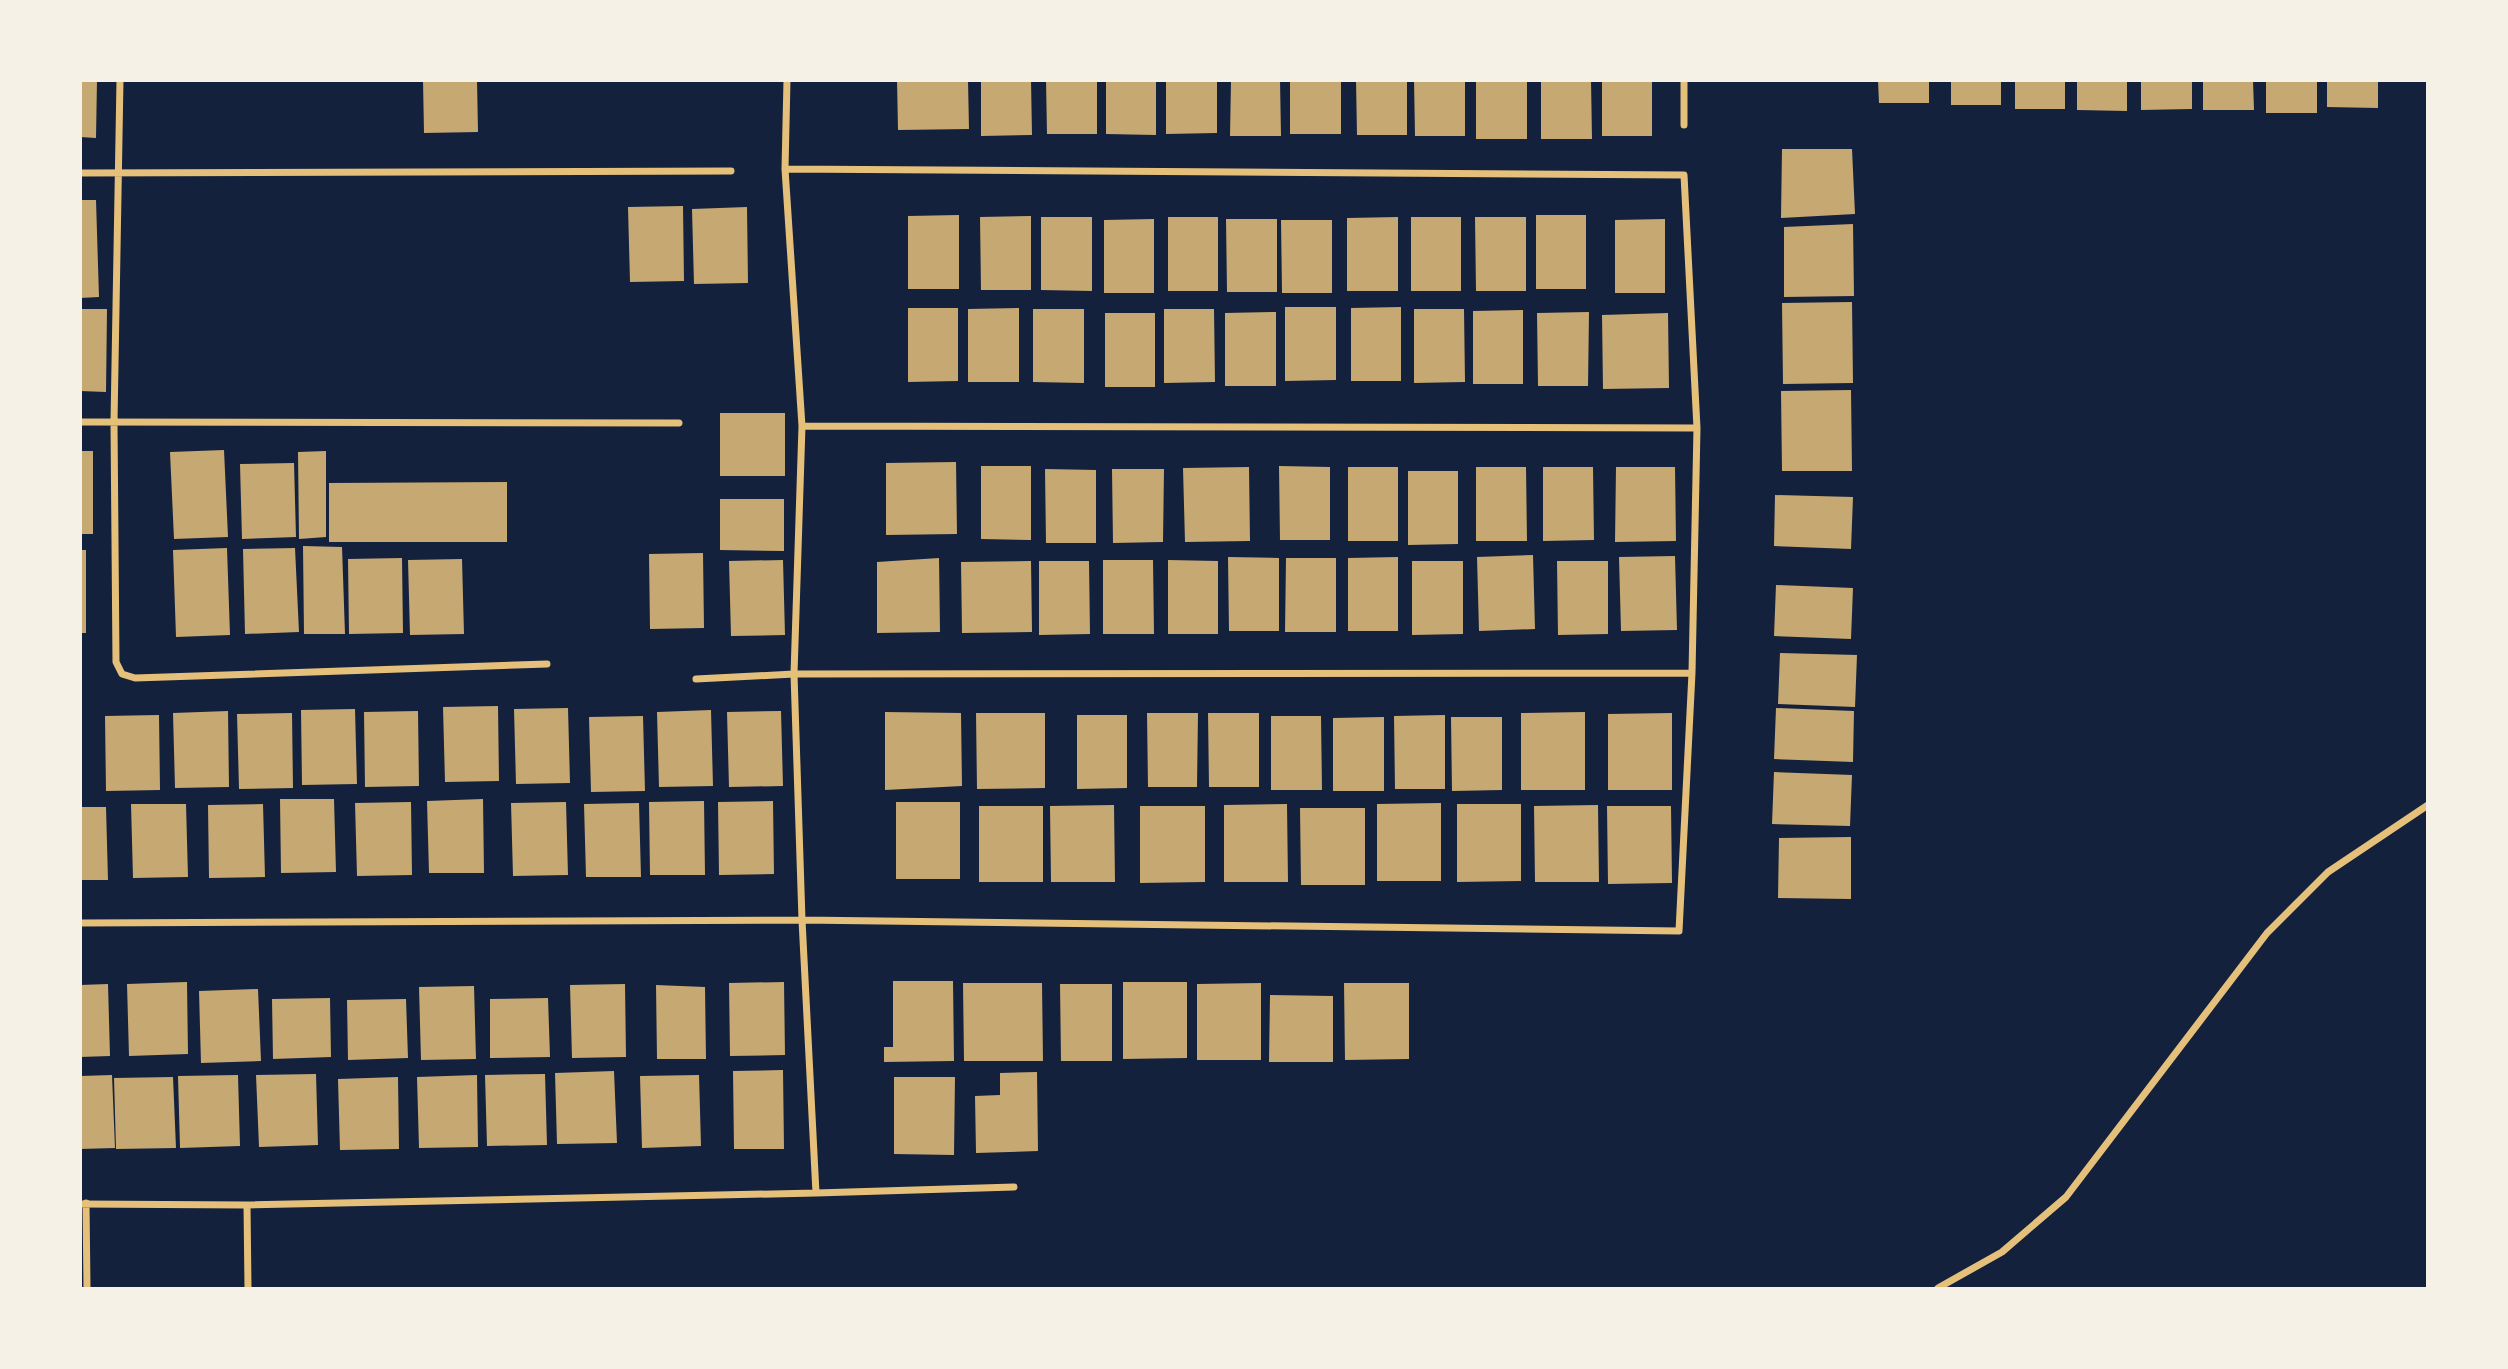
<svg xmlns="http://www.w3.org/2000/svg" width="2508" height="1369" font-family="'Source Sans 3',sans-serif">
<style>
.building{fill:#c6a872}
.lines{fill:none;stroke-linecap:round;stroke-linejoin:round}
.minor{stroke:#e5c07b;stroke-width:7}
</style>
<rect width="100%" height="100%" fill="#14213d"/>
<path class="building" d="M80,80H97L96,138L80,137Z
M423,80H477L478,132L424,133Z
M897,80H968L969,129L898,130Z
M981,80H1031L1032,135L981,136Z
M1046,80H1097V134H1047Z
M1106,80H1156V135L1106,134Z
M1166,80H1217V133L1166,134Z
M1231,80H1280L1281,136H1230Z
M1290,80H1341V134H1290Z
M1356,80H1407V135H1357Z
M1414,80H1465V136H1415Z
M1476,80H1527V139H1476Z
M1541,80H1591L1592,139H1541Z
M1602,80H1652V136H1602Z
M1878,80H1929V103H1879Z
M1951,80H2001V105H1951Z
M2015,80H2065V109H2015Z
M2077,80H2127V111L2077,110Z
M2141,80H2192V109L2141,110Z
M2203,80H2253L2254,110H2203Z
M2266,80H2317V113H2266Z
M2327,80H2378V108L2327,107Z
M1782,149H1852L1855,214L1781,218Z
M80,200H96L99,297L80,298Z
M683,206L684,281L630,282L628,207Z
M747,207L748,283L694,284L692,209Z
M959,215V289H908V216Z
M1536,215H1586V289H1536Z
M1031,216V290H981L980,217Z
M1041,217H1092V291L1041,290Z
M1168,217H1218V291H1168Z
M1398,217V291H1347V218Z
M1411,217H1461V291H1411Z
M1475,217H1526V291H1476Z
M1154,219V293H1104V220Z
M1226,219H1277V292H1227Z
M1665,219V293H1615V220Z
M1281,220H1332V293H1282Z
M1853,224L1854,296L1784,297V227Z
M1852,302L1853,383L1783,384L1782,303Z
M1285,307H1336V380L1285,381Z
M1401,307V381H1351V308Z
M908,308H958V381L908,382Z
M1019,308V382H968V309Z
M80,309H107L106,392L80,391Z
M1033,309H1084V383L1033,382Z
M1164,309H1214L1215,382L1164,383Z
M1414,309H1464L1465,382L1414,383Z
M1523,310V384H1473V311Z
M1276,312V386H1225V313Z
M1589,312L1588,386H1538L1537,313Z
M1105,313H1155V387H1105Z
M1668,313L1669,388L1603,389L1602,315Z
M1851,390L1852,471H1782L1781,391Z
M720,413H785V476H720Z
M224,450L228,537L174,539L170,452Z
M80,451H93V534H80Z
M326,451V537L299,539L298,452Z
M956,462L957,534L886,535V463Z
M294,463L296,537L242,539L240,464Z
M981,466H1031V540L981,539Z
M1279,466L1330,467V540H1280Z
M1249,467L1250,541L1185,542L1183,468Z
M1348,467H1398V541H1348Z
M1476,467H1526L1527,541H1476Z
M1543,467H1593L1594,540L1543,541Z
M1616,467H1675L1676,541L1615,542Z
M1045,469L1096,470V543H1046Z
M1112,469H1164L1163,542L1113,543Z
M1408,471H1458V544L1408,545Z
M507,482V542H329V483Z
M1775,495L1853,497L1851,549L1774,546Z
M720,499H784V551L720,550Z
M303,546L342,547L345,634H304Z
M227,548L230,635L176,637L173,550Z
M295,548L299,632L245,634L243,549Z
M80,550H86V633H80Z
M703,553L704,628L650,629L649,554Z
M1533,555L1535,629L1479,631L1477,557Z
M1675,556L1677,630L1621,631L1619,557Z
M1228,557L1279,558V631H1229Z
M1398,557V631H1348V558Z
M402,558L403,633L349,634L348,559Z
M939,558L940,632L877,633V562Z
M1286,558H1336V632H1285Z
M462,559L464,634L410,635L408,560Z
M783,560L785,635L731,636L729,561Z
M1103,560H1153L1154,634H1103Z
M1168,560L1218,561V634H1168Z
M1031,561L1032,632L962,633L961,562Z
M1039,561H1089L1090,634L1039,635Z
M1412,561H1463V634L1412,635Z
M1557,561H1608V634L1558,635Z
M1776,585L1853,588L1851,639L1774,636Z
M1780,653L1857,655L1855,707L1778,704Z
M498,706L499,781L445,782L443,707Z
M568,708L570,783L516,784L514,709Z
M1776,708L1854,711L1853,762L1774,759Z
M355,709L357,784L302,785L301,710Z
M711,710L713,786L659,787L657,712Z
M228,711L229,787L175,788L173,713Z
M418,711L419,786L365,787L364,712Z
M781,711L783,786L729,787L727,712Z
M885,712L961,713L962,786L885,790Z
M1585,712V790H1521V713Z
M292,713L293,788L239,789L237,714Z
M976,713H1045V788L977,789Z
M1147,713H1198L1197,787H1148Z
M1208,713H1259V787H1209Z
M1672,713V790H1608V714Z
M159,715L160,790L106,791L105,716Z
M1077,715H1127V788L1077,789Z
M1445,715V789H1395L1394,716Z
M643,716L645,791L591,792L589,717Z
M1271,716H1321L1322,790H1271Z
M1384,717V791H1333V718Z
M1451,717H1502V790L1452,791Z
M1774,772L1852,775L1850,826L1772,824Z
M280,799H334L336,872L281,873Z
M483,799L484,873H429L427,801Z
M704,801L705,875H650L649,802Z
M773,801L774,874L719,875L718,802Z
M411,802L412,875L357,876L355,803Z
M566,802L568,875L513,876L511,803Z
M896,802H960V879H896Z
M639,803L641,877H586L584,804Z
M1441,803V881H1377V804Z
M131,804H186L188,877L133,878Z
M263,804L265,877L209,878L208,805Z
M1287,804L1288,882H1224V805Z
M1457,804H1521V881L1457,882Z
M1114,805L1115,882H1051L1050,806Z
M1598,805L1599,882H1535L1534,806Z
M979,806H1043V882H979Z
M1140,806H1205V882L1140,883Z
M1607,806H1671L1672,883L1608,884Z
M80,807H106L108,880H80Z
M1300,808H1365V885H1301Z
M1851,837V899L1778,898L1779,838Z
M893,981H953L954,1061L884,1062V1047H893Z
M187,982L188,1054L129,1056L127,984Z
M784,982L785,1055L730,1056L729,983Z
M1123,982H1187V1058L1123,1059Z
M963,983H1042L1043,1061H964Z
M1261,983V1060H1197V984Z
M1344,983H1409V1059L1345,1060Z
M108,984L110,1056L80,1057V985Z
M625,984L626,1057L572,1058L570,985Z
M1060,984H1112V1061H1061Z
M656,985L705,987L706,1059H657Z
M474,986L476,1059L421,1060L419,987Z
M258,989L261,1061L201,1063L199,991Z
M1270,995L1333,996V1062H1269Z
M330,998L331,1057L273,1059L272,999Z
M548,998L550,1057L490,1058V999Z
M406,999L408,1058L348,1060L347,1000Z
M783,1070L784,1149H734L733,1071Z
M614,1071L617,1143L557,1144L555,1073Z
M1037,1072L1038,1151L976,1153L975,1096L1000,1095V1073Z
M316,1074L318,1145L259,1147L256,1075Z
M545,1074L547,1145L487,1146L485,1075Z
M112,1075L115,1148L80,1149V1076Z
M238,1075L240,1146L180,1148L178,1076Z
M477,1075L478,1147L419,1148L417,1077Z
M699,1075L701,1146L642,1148L640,1076Z
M173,1077L176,1148L116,1149L114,1078Z
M398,1077L399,1149L340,1150L338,1079Z
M894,1077H955L954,1155L894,1154Z"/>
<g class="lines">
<path class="minor" d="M120,80L114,422L116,662L122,674L135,678L547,664
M1684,125V80
M785,169L1684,175L1697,428L1692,673L1679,931L802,920L794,674L802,426L785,169L787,80
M80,173L731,171
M80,422L679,423
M802,426L1697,428
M696,679L794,674L1692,673
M80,923L802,920L816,1193L247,1205L80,1204
M816,1193L1014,1187
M86,1203L87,1288
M247,1205L248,1288
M1938,1288L2002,1252L2066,1197L2267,933L2328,872L2428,805"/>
</g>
<rect width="2508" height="1369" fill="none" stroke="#f6f1e7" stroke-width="164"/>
</svg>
